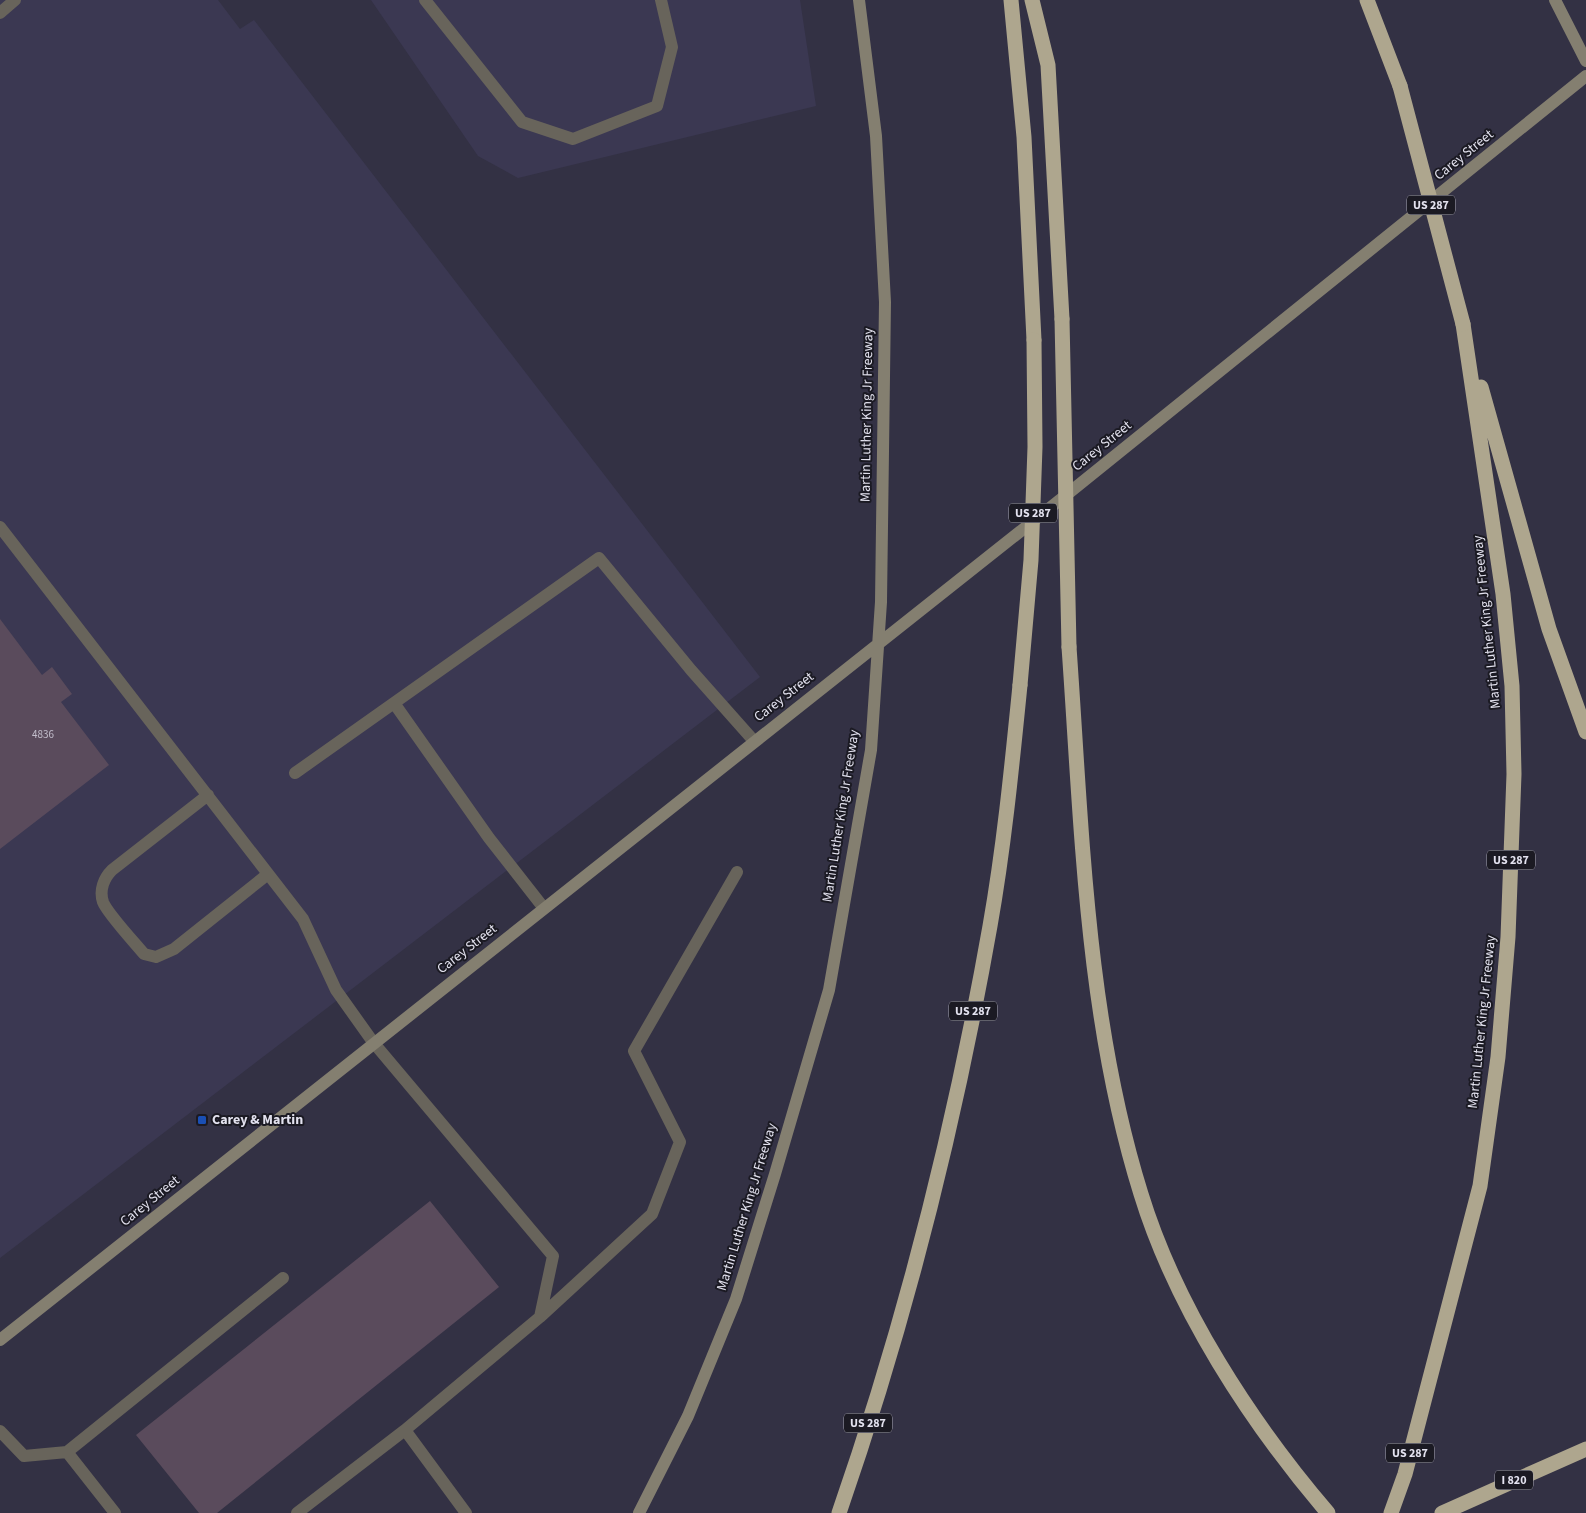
<svg xmlns="http://www.w3.org/2000/svg" width="1586" height="1513" font-family="'Source Sans 3',sans-serif">
<style>
.built{fill:#3b3852}
.building{fill:#5a4b5c}
.lines{fill:none;stroke-linecap:round;stroke-linejoin:round}
.lane{stroke:#68645b;stroke-width:12}
.secondary{stroke:#847f70;stroke-width:12}
.highway{stroke:#aea68e;stroke-width:15}
.highway-bridge{stroke:#aea68e;stroke-width:15}
.transit-dot{fill:#1a4fb4;stroke:#1b1a23;stroke-width:2}
.labels{text-anchor:middle;dominant-baseline:central;stroke-width:4;stroke-linejoin:round;paint-order:stroke}
.number-label{font-size:11px;fill:#c1bcca}
.shield{fill:#1b1a23;stroke:#a7a6b2;stroke-width:1}
.shield-label{font-size:12px;font-weight:bold;fill:#e3e2ef}
.street-label{font-size:14px;fill:#e3e2ef;stroke:#1b1a23}
.poi-label{font-size:14px;font-weight:bold;fill:#e3e2ef;stroke:#1b1a23;text-anchor:start}
</style>
<rect width="100%" height="100%" fill="#333144"/>
<path class="built" d="M0,0H218L240,29L254,20L760,677L0,1258Z
M371,0H800L816,106L518,178L478,156Z"/>
<path class="building" d="M0,619L42,675L52,667L72,694L61,702L109,765L0,849Z
M430,1201L499,1287L217,1513H199L136,1435Z"/>
<g class="lines">
<path class="lane" d="M425,0L522,122L573,139L657,106L672,47L661,0
M0,13L15,0
M0,527L303,919L336,990L373,1042L553,1256L540,1317L405,1430L466,1513
M394,703L489,838L543,907
M295,773L599,558L691,670L754,741
M208,795L112,870C104,878 99,890 103,902C107,913 135,943 144,954L156,957L174,949L268,874
M540,1317L652,1214L680,1142L634,1051L737,872
M0,1431L24,1456L67,1452L115,1513
M67,1452L283,1278
M297,1513L405,1430"/>
<path class="secondary" d="M1555,0L1586,61
M0,1340L1070,492L1586,76
M639,1513L688,1416L736,1299L775,1174L829,990L871,750L881,602L885,302L876,136L859,0"/>
<path class="highway" d="M1011,0L1024,137L1034,340
M1032,0L1048,65L1062,319
M1367,0L1400,86
M1481,387L1549,629L1586,732
M1069,647C1082,830 1086,1018 1141,1194C1176,1308 1251,1423 1328,1513
M839,1513C905,1323 955,1124 990,926C1004,847 1012,765 1020,685
M1391,1513L1405,1474L1480,1186L1498,1057L1508,937L1514,774L1512,686L1503,594L1463,324
M1442,1513L1586,1449"/>
<path class="highway-bridge" d="M1400,86L1463,324
M1062,319L1069,647
M1020,685L1031,560L1035,447L1034,340"/>
</g>
<rect class="transit-dot" x="197" y="1115" width="10" height="10" rx="2.5"/>
<g class="labels">
<g class="number-label">
<text x="43" y="734">4836</text>
</g>
<g class="shield">
<rect x="1407" y="195.5" width="48" height="19" rx="4"/>
<rect x="1009" y="503.5" width="48" height="19" rx="4"/>
<rect x="1487" y="850.5" width="48" height="19" rx="4"/>
<rect x="949" y="1001.5" width="48" height="19" rx="4"/>
<rect x="844" y="1413.5" width="48" height="19" rx="4"/>
<rect x="1386" y="1443.5" width="48" height="19" rx="4"/>
<rect x="1495" y="1470.5" width="38" height="19" rx="4"/>
</g>
<g class="shield-label">
<text x="1431" y="205">US 287</text>
<text x="1033" y="513">US 287</text>
<text x="1511" y="860">US 287</text>
<text x="973" y="1011">US 287</text>
<text x="868" y="1423">US 287</text>
<text x="1410" y="1453">US 287</text>
<text x="1514" y="1480">I 820</text>
</g>
<g class="street-label">
<text transform="translate(1464 155) rotate(-39)">Carey Street</text>
<text transform="translate(867 415) rotate(-89)">Martin Luther King Jr Freeway</text>
<text transform="translate(1102 446) rotate(-39)">Carey Street</text>
<text transform="translate(1487 622) rotate(-96)">Martin Luther King Jr Freeway</text>
<text transform="translate(784 697) rotate(-38)">Carey Street</text>
<text transform="translate(841 816) rotate(-81)">Martin Luther King Jr Freeway</text>
<text transform="translate(467 949) rotate(-38)">Carey Street</text>
<text transform="translate(1482 1022) rotate(-84)">Martin Luther King Jr Freeway</text>
<text transform="translate(150 1201) rotate(-39)">Carey Street</text>
<text transform="translate(747 1207) rotate(-73)">Martin Luther King Jr Freeway</text>
</g>
<g class="poi-label">
<text x="212" y="1120">Carey &amp; Martin</text>
</g>
</g>
</svg>
